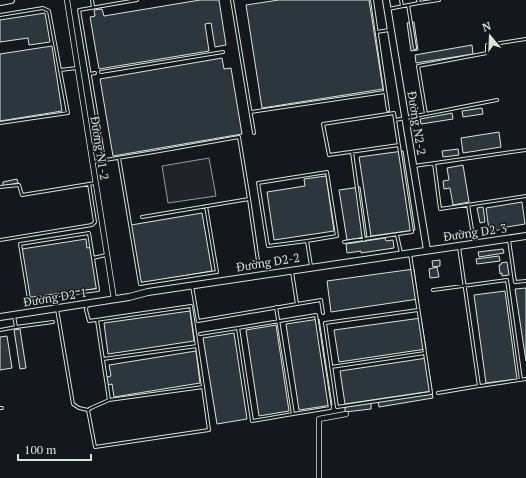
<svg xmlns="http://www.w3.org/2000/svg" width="526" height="478" font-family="'PT Serif',serif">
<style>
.green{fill:#202428;stroke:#939e99}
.building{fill:#2c363c;stroke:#d8e6dc}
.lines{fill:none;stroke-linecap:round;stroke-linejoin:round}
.lane-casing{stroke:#d8e6dc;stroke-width:4}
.street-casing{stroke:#d8e6dc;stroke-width:6}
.secondary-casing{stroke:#d8e6dc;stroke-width:8}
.lane{stroke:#14181c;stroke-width:2}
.street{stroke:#14181c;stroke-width:4.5}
.secondary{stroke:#14181c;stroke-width:6}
.labels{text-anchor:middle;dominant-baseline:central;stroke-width:3;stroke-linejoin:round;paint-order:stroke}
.street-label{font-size:12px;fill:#d8e6dc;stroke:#14181c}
</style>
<rect width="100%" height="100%" fill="#14181c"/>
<path class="green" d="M209,158L216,196L168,203L162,166Z"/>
<path class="building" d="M200,0H219L226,45L215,47L211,23L205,24L209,51L99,69L90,17L95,16L94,10L102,9L104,16Z
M279,0H369L383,89L262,108L246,5Z
M45,13L50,42L29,45L28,38L0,42V20Z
M414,22L418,50L411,51L407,23Z
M472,45L473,54L416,63L415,55Z
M52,46L62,111L0,121V54Z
M222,58L224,69L231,68L242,134L113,156L100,79Z
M482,108L483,114L463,117L462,111Z
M452,113L453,119L421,124L420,119Z
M499,132L501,147L463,153L461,138Z
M458,149L459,155L443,157L442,151Z
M403,151L415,230L371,236L359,157Z
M463,165L469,202L453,205L450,188L444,189L443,181L449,180L447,168Z
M326,176L334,231L274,240L267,192L305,186L304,179Z
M17,179L18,183L3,186V182Z
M360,187L367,237L347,240L339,190Z
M522,202L525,224L489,230L486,208Z
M483,207L485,222L480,223L477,208Z
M202,213L212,271L141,283L131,225Z
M487,227L488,233L482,234L481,228Z
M385,238L386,241L393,240L394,248L361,253V251L347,253L346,244Z
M86,239L87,248L92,247L99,288L29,299L22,249Z
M503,249L504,253L479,257L478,252Z
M499,256L500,261L477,264L476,259Z
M440,260V266L433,267L432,261Z
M507,262L509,275L502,276V273L500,274L499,265H501V263Z
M437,267L439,277L430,278L429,269Z
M414,269L418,299L331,312L327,281Z
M526,288V361L515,289Z
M505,291L517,379L486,383L474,295Z
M190,311L194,341L108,354L104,323Z
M421,318L426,349L339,362L334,330Z
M319,319L332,405L299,410L286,324Z
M276,325L289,411L259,416L246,330Z
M20,329L26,368L20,369L14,330Z
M234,333L247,419L217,424L203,338Z
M7,336L12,368L0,370V337Z
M196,351L200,383L114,397L112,384L108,385L107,377L111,376L109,365Z
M427,358L432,391L345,404L340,371Z
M432,393L433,398L379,407L378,401Z
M371,403V409L345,412V407Z"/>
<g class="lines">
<g class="lane-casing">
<path id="lane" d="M92,0L93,7
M232,0L254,133
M372,0L388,110
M401,0L402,6
M419,3L439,0
M408,5L415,48
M388,9L419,3L418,0
M0,15L43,8L49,11L68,113L0,123
M377,32L389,30
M60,70L77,68
M101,72L223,52
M90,74L95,73
M251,112L385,92
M426,114L418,66L487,53V45L526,39
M395,120L497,100
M352,152L364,240
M119,158L140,284L217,272L206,206
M104,160L79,10L137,0
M93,162L154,152L239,137L249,199L142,217
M434,163L440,209L526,196
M414,166L526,150
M0,187L19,185L22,195L95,183
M249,199L258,261
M468,205L474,242
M89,233L98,290L29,299L20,244Z
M397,235L401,253
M0,240L92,225L95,222L89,184
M509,240L515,282L526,281
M307,241L268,246L258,183L327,172L337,236L307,241L311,266
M344,242L412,232L394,113L323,124L329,155L399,145
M410,254L431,393L337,407L325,323L418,310
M93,258L106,255
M192,286L198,321L297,304L292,272
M433,290L507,280L521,380
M87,304L86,310L89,321L191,306L203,387L109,400L97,320
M297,304L321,300L323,313
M57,309L73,404L79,408L88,410
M14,316L16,327L53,322
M238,328L316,315L330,408L293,414
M0,330L16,327
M200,334L238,328L252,421L293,414L276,307
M103,359L197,346
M331,367L425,353
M480,386L526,379
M438,393L479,386L459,247
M109,400L91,408L88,410L95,447L209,430L203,387
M0,408H2"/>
</g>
<g class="street-casing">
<path id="street" d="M67,0L114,299
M319,478V419L346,414"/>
</g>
<g class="secondary-casing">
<path id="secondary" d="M386,0L427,250
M0,2L11,0
M0,317L129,297L148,292L526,236"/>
</g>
<use href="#lane" class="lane"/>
<use href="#street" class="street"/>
<use href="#secondary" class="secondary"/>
</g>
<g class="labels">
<g class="street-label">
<text transform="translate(417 123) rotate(81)">Đường N2-2</text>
<text transform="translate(100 148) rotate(81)">Đường N1-2</text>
<text transform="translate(475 232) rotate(-8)">Đường D2-3</text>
<text transform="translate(268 262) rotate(-9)">Đường D2-2</text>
<text transform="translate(55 297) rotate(-9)">Đường D2-1</text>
</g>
</g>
<g transform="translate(490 36) rotate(341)" stroke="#14181c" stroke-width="3" paint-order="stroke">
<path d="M0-3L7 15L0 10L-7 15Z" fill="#d8e6dc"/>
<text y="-6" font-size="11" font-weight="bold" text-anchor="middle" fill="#d8e6dc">N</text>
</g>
<path d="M18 454v6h73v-6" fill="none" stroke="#d8e6dc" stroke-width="2"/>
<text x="24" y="454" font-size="12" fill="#d8e6dc" stroke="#14181c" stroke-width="3" paint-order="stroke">100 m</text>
</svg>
